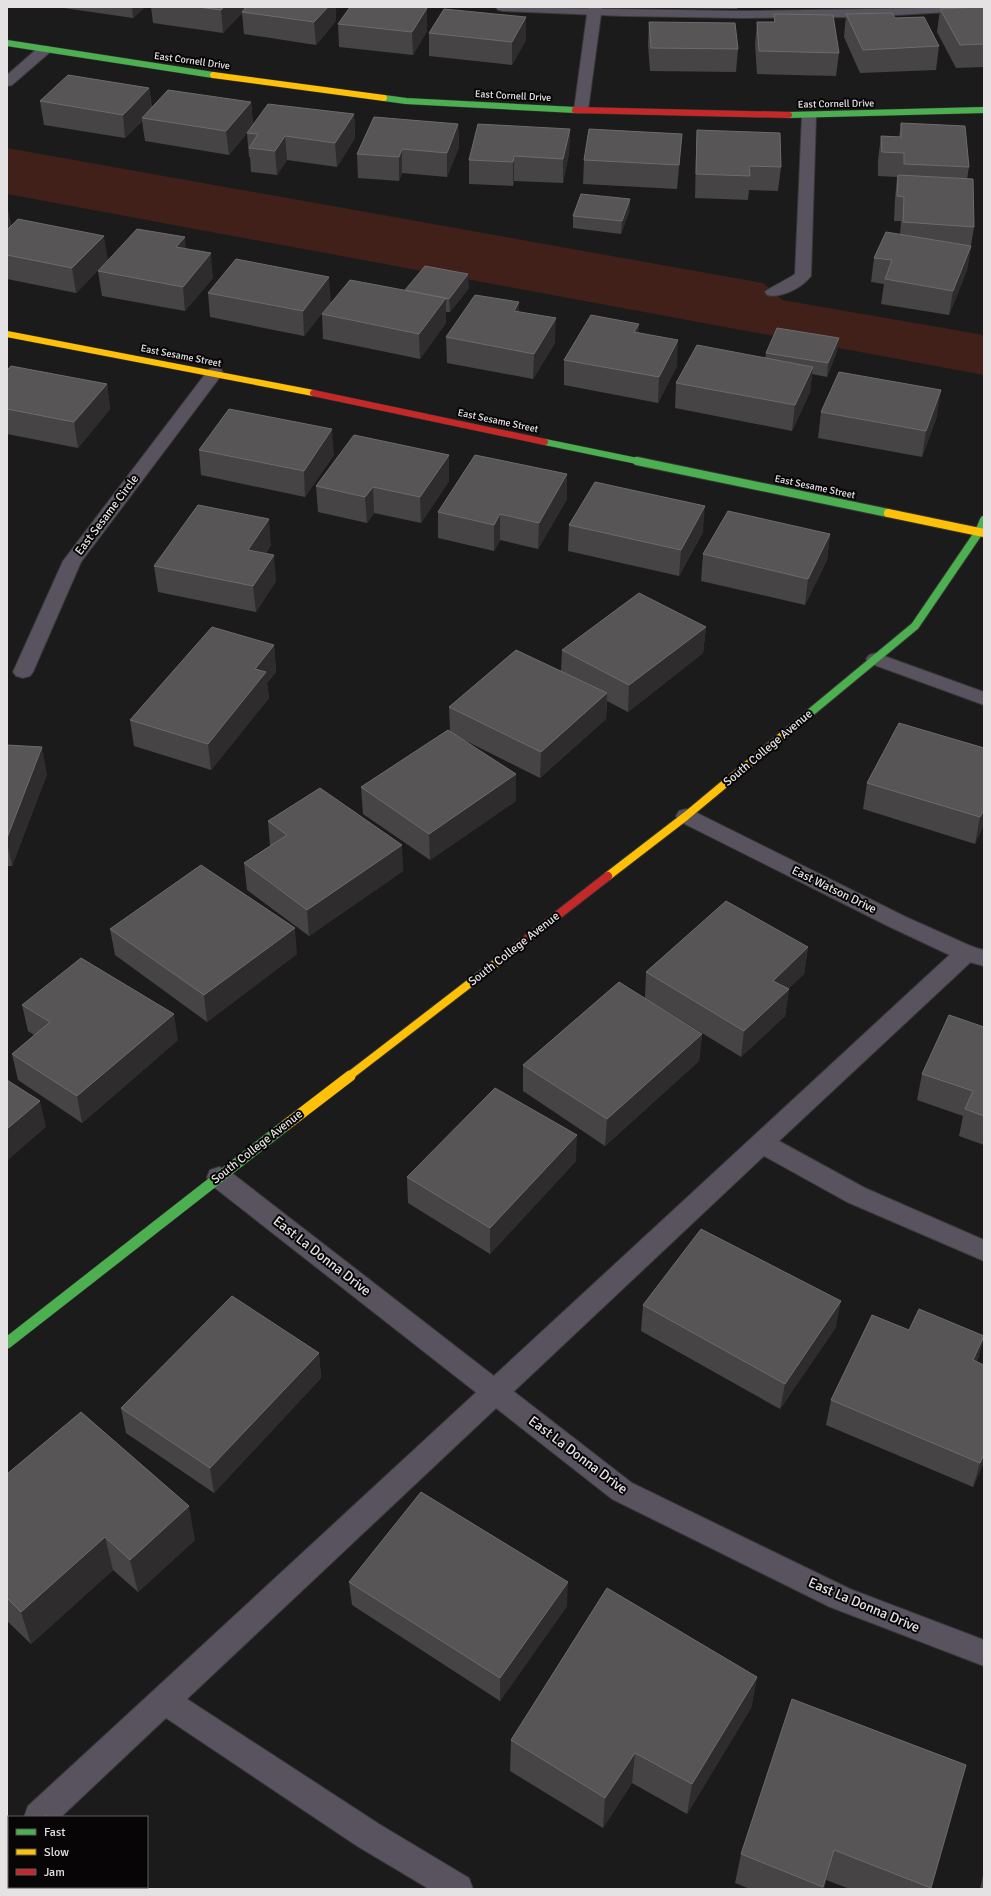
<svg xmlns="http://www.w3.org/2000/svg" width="991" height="1896" font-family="Signika,sans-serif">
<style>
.green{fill:#402018}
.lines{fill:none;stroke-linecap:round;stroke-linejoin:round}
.lane-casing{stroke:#383738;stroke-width:2}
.street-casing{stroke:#383738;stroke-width:2}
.fast-far2-casing{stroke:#383738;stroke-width:7}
.fast-far1-casing{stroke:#383738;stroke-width:10}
.fast-casing{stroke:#383738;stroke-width:12}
.slow-far2-casing{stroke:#383738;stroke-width:7}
.slow-far1-casing{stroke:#383738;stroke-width:10}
.slow-casing{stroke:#383738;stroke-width:12}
.jam-far1-casing{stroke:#383738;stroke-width:7}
.jam-casing{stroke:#383738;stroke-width:10}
.lane{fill:#58535e;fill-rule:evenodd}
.street{fill:#58535e;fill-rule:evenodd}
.fast-far2{stroke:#4caf50;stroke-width:6}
.fast-far1{stroke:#4caf50;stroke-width:8}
.fast{stroke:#4caf50;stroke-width:11}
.slow-far2{stroke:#ffc107;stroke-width:6}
.slow-far1{stroke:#ffc107;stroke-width:8}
.slow{stroke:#ffc107;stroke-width:11}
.jam-far1{stroke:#c62828;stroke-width:6}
.jam{stroke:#c62828;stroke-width:8}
.wall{fill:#464445}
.shaded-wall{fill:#2e2c2d}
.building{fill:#575556;stroke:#6d6b6c}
.labels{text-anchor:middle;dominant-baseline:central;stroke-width:4;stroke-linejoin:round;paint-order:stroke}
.far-street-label{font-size:10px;fill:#e4e2e3;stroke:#070506}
.street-label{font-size:12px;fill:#e4e2e3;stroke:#070506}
.near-street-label{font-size:14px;fill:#e4e2e3;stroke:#070506}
</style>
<rect width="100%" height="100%" fill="#1c1b1c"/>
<path class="green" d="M7,148L763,283L782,300L984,335V375L7,194Z"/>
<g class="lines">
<g class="lane-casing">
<path id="lane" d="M496,7L742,11L984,7V10L862,17L742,18L623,16L503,11L498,10Z
M809,112L814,113L816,116L811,276C803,287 781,299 767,295L765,292C767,289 790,278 795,274L802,116L804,113Z
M876,653L984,692V705L869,663L866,659L869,655Z
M966,945L974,947L977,953L974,959L779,1141L865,1188L984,1240V1261L847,1202L764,1156L187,1699L379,1824L469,1878L473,1889H429L357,1846L166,1718L61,1817H24L28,1806L154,1690L958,947Z
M9,1829V1860L7,1861V1830Z"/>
</g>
<g class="street-casing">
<path id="street" d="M588,7H602L588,110L586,113H576L574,110Z
M44,46L49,47L51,50L49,53L12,85L7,86V75L39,47Z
M215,368L221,369L223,373L81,562L33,672L30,676L23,678L16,676L13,672L63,561L209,369Z
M686,809L693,811L906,917L973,947L984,950V966L958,959L890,927L679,821L676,816L679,811Z
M219,1167L228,1170L632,1483L850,1589L984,1640V1666L830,1607L612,1499L210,1184L207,1177L210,1170Z"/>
</g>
<g class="fast-far2-casing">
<path id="fast-far2" d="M7,43L213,75
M384,98L406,101L575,110
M789,115L984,110
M545,442L642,462"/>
</g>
<g class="fast-far1-casing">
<path id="fast-far1" d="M637,461L888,513
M799,722L915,626L979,532L984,520"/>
</g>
<g class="fast-casing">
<path id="fast" d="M7,1343L286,1125"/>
</g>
<g class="slow-far2-casing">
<path id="slow-far2" d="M213,75L384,98
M7,334L313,393"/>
</g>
<g class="slow-far1-casing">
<path id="slow-far1" d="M888,513L984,533
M608,876L686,816L799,722
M348,1077L500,960"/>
</g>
<g class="slow-casing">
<path id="slow" d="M286,1125L350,1076"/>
</g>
<g class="jam-far1-casing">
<path id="jam-far1" d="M575,110L789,115
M313,393L545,442"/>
</g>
<g class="jam-casing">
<path id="jam" d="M500,960L608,876"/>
</g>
<use href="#lane" class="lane"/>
<use href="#street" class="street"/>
<use href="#fast-far2" class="fast-far2"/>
<use href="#fast-far1" class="fast-far1"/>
<use href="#fast" class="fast"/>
<use href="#slow-far2" class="slow-far2"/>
<use href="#slow-far1" class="slow-far1"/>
<use href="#slow" class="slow"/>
<use href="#jam-far1" class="jam-far1"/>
<use href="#jam" class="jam"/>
</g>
<path class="wall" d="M64,7H145L133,18L64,8Z
M151,7H245V8L336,21L316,45L244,34L242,13L223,33L153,23Z
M662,7H737V9L662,8Z
M940,9L984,10V67L956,68L937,32Z
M774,14L839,53L836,76L757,74L755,45L757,22H774Z
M846,14L895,18L939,46L936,70L860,73L844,37Z
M526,17V40L512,65L429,56V33Z
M649,22L738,49L736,72L650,71L648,45Z
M338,24L427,31L413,55L339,47Z
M149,88L152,107L251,102L253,124L354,114L355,138L337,167L287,160L277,175L251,172L250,157H249L247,133L229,155L145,141L142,121L125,138L44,125L40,101Z
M901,123L969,167L967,179L974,227L967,270L949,315L881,304L884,284L871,282L874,258L900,234L901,221H894L895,199L897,177L878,176V160L881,136L899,137Z
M458,124L459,147L447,177L402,173L399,181L358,178L357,154Z
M570,129L569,153L563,183L514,181L513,186L469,184V160Z
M697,130L781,167L778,191L749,190L748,200L695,198L696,154Z
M680,158L677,189L583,184L584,160Z
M630,199L629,212L621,234L573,228V216Z
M7,205L11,226L108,260L76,293L7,279Z
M186,249L213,278L185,311L102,296L98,271Z
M469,288L450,312H446V323L420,359L323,339L322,314L405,290Z
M208,293L331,302L304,336L210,317Z
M639,333L677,366L658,403L564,385V360Z
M446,337L555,343L533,379L447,363Z
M837,351L827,377L812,374L810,392L792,431L675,408L676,383L765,358L766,353Z
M7,370L107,384L110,409L78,448L7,434Z
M821,412L937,416L922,457L818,438Z
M199,450L334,455L305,497L201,475Z
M449,455V481L421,523L374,513L367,523L318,512L316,486Z
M567,474V499L538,549L500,540L494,551L438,538V512Z
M569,525L703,532L679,576L568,551Z
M830,534L827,560L805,605L701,581L703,554Z
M271,545L266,553L276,581L256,612L158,592L154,566Z
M706,627L703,653L628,712L607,701L606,719L540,778L462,739L516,801L430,860L363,814L361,787L450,731L449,707L561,671L562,650Z
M274,645L276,672L267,683L269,698L211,770L134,746L130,720Z
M7,745L47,774L12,866H7Z
M984,748V824L975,844L863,809L867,783Z
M268,821L403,871L309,936L247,890L244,863L270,846Z
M110,929L297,954L207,1022L115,955Z
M808,947L804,974L788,989H789L785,1016L741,1057L645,998L646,972Z
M22,1005L178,1040L82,1123L18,1080L12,1054L34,1035L28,1031Z
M984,1027V1145L959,1136L963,1116L917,1100L922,1074Z
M702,1034L699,1061L605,1146L523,1091V1065Z
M576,1161L490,1254L408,1203L407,1177Z
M643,1305L836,1327L780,1409L641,1331Z
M909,1330L984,1337L977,1362L984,1462L973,1487L826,1425L831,1400Z
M319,1353L321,1378L214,1493L126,1433L121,1408Z
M7,1474L195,1540L138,1592L113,1570L31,1644L7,1621Z
M349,1582L567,1606L500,1701L352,1605Z
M757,1677L751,1708L687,1814L632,1783L603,1828L510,1771L511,1740Z
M966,1765L930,1889H850L826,1880L824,1889H750L735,1883L741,1854Z
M984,1871V1889H980Z"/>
<path class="shaded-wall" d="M132,7H145L133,18Z
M224,7H245V10L242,12V13L223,33L221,10Z
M328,7H336V21L316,45L314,22Z
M427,8V31L413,55L412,32Z
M526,17V40L512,65V42Z
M149,88L152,111L142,118V121L125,138L123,115Z
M251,102L253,126L229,155L226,131Z
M354,114L355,138L337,167L335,143Z
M458,124L459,147L447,177V153Z
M570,129L569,153L563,183V159Z
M682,134L680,158L677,189L679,165Z
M285,136L287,160L277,175L275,151Z
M402,149V173L399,181V157Z
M514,156V181L513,186V162Z
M630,199L629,212L621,234L622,221Z
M7,205L11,229L7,233Z
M104,236L108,260L76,293L72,268Z
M185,237L187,262L176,247Z
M971,246L967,270L949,315L953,291Z
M211,253L213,278L185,311L183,287Z
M468,274L469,288L450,312L449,299Z
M329,277L331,302L304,336L303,311Z
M446,298V323L420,359L419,334Z
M519,302V327L514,311Z
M556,318L555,343L533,379L534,354Z
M639,324L638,349L634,332Z
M839,338L837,351L827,377L828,363Z
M678,340L677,366L658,403L659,377Z
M813,367L810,392L792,431L795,405Z
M107,384L110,409L78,448L74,422Z
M941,390L937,416L922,457L926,431Z
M332,429L334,455L305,497L304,471Z
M449,455V481L421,523L420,497Z
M567,474V499L538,549L539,523Z
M373,487L374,513L367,523L365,497Z
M705,506L703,532L679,576L681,550Z
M500,514V540L494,551V525Z
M269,519L271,545L250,576L248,550Z
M830,534L827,560L805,605L808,579Z
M274,555L276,581L256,612L253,586Z
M706,627L703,653L628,712L629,685Z
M274,645L276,672L267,683L269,698L211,770L208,744L255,669Z
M607,693L606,719L540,778L541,752Z
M42,747L47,774L12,866L7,842V838Z
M516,774V801L430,860L429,834Z
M984,810V824L975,844L980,817Z
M402,845L403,871L309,936L307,910Z
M295,928L297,954L207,1022L204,995Z
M808,947L804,974L769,1007L773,981Z
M789,989L785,1016L741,1057L744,1031Z
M174,1014L178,1040L82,1123L77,1096Z
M702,1034L699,1061L605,1146L607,1119Z
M40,1101L46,1127L7,1161V1129Z
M577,1135L576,1161L490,1254V1228Z
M841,1301L836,1327L780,1409L785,1384Z
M984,1337L977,1362L973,1360Z
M319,1353L321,1378L214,1493L210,1468Z
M984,1454V1462L973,1487L980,1463Z
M189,1506L195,1540L138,1592L130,1560Z
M105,1537L113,1570L31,1644L21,1612Z
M568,1582L567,1606L500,1701V1678Z
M757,1677L751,1708L687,1814L692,1784Z
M635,1753L632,1783L603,1828L605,1798Z
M834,1850L826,1880L824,1889H823Z"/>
<path class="building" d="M198,7H224L221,10Z
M246,7H328L314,22L242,12Z
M350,7H418L427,8L412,32L338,24Z
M982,7L984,10V44L960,45L940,9Z
M444,9L526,17L512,42L429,33Z
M892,13L895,18L924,17L939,46L863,50L846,14Z
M774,14L833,15L839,53L759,51L757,22H775Z
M649,22L735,23L738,49L651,48Z
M68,75L149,88L123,115L40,101Z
M168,90L251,102L226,131L142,118Z
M268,104L354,114L335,143L285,136L275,151L249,148L258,134L247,133Z
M374,117L458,124L447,153L402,149L399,157L357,154Z
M901,123L965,126L969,167L904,164V153L882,152L881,136L901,137Z
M478,124L570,129L563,159L514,156L513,162L469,160Z
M589,129L682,134L679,165L584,160Z
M697,130L780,133L781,167L749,166L750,176L696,174Z
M898,175L973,179L974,227L903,222L904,197L897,196Z
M581,194L630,199L622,221L573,216Z
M18,219L104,236L72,268L7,255V230Z
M137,229L185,237L176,247L211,253L183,287L98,271Z
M886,232L971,246L953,291L885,279L892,260L874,258Z
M236,259L329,277L303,311L208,293Z
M425,266L468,274L449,299L405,290Z
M350,280L446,298L419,334L322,314Z
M475,295L519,302L514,311L556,318L534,354L446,337Z
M591,315L639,324L634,332L678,340L659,377L564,360Z
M777,328L839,338L828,363L766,353Z
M697,345L813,367L795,405L676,383Z
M11,366L107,384L74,422L7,409V370Z
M839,372L941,390L926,431L821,412Z
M229,409L332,429L304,471L199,450Z
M354,435L449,455L420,497L373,487L365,497L316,486Z
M475,455L567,474L539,523L500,514L494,525L438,512Z
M595,482L705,506L681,550L569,525Z
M198,505L269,519L248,550L274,555L253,586L154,566Z
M728,511L830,534L808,579L703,554Z
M639,593L706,627L629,685L562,650Z
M212,627L274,645L255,669L266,672L208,744L130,720Z
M516,650L607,693L541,752L449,707Z
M899,723L984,748V810L980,817L867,783Z
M448,730L516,774L429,834L361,787Z
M7,745L42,747L7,838Z
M320,788L402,845L307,910L244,863L287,835L268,821Z
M201,865L295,928L204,995L110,929Z
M726,901L808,947L773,981L789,989L744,1031L646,972Z
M81,958L174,1014L77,1096L12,1054L50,1022L22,1005Z
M619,982L702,1034L607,1119L523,1065Z
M949,1015L984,1027V1116L965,1109L973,1091L922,1074Z
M7,1080L40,1101L7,1129Z
M495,1088L577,1135L490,1228L407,1177Z
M701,1229L841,1301L785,1384L643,1305Z
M232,1296L319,1353L210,1468L121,1408Z
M919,1309L984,1336L973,1360L984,1365V1454L980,1463L831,1400L872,1315L909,1330Z
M81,1412L189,1506L130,1560L105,1537L21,1612L7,1598V1474Z
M421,1492L568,1582L500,1678L349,1582Z
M607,1588L757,1677L692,1784L635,1753L605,1798L511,1740Z
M792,1699L966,1765L931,1888L834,1850L823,1887L741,1854Z
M45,1815L49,1817H43Z
M9,1859V1887H144L146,1889H7V1861Z"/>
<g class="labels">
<g class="far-street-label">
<text transform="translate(192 61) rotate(8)">East Cornell Drive</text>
<text transform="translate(513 96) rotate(3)">East Cornell Drive</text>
<text transform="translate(836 104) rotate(-1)">East Cornell Drive</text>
<text transform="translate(181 356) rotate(11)">East Sesame Street</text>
<text transform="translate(498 421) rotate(12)">East Sesame Street</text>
<text transform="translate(815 487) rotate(12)">East Sesame Street</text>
</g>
<g class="street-label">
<text transform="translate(107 515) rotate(-53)">East Sesame Circle</text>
<text transform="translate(768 748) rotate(-40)">South College Avenue</text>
<text transform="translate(834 890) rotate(26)">East Watson Drive</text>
<text transform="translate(514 949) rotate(-38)">South College Avenue</text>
<text transform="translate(257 1147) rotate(-38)">South College Avenue</text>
</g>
<g class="near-street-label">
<text transform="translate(322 1256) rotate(38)">East La Donna Drive</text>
<text transform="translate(578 1455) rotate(37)">East La Donna Drive</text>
<text transform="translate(864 1605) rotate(23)">East La Donna Drive</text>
</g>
</g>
<rect width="991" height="1896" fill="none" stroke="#e4e2e3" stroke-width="16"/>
<rect x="8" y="1816" width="140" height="72" fill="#070506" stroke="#5f5d5e"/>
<rect x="16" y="1829" width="20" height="6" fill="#4caf50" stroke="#5f5d5e"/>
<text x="44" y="1836" font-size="12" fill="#e4e2e3">Fast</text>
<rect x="16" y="1849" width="20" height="6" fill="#ffc107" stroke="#5f5d5e"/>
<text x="44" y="1856" font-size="12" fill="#e4e2e3">Slow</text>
<rect x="16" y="1869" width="20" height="6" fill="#c62828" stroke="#5f5d5e"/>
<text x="44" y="1876" font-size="12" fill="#e4e2e3">Jam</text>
</svg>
